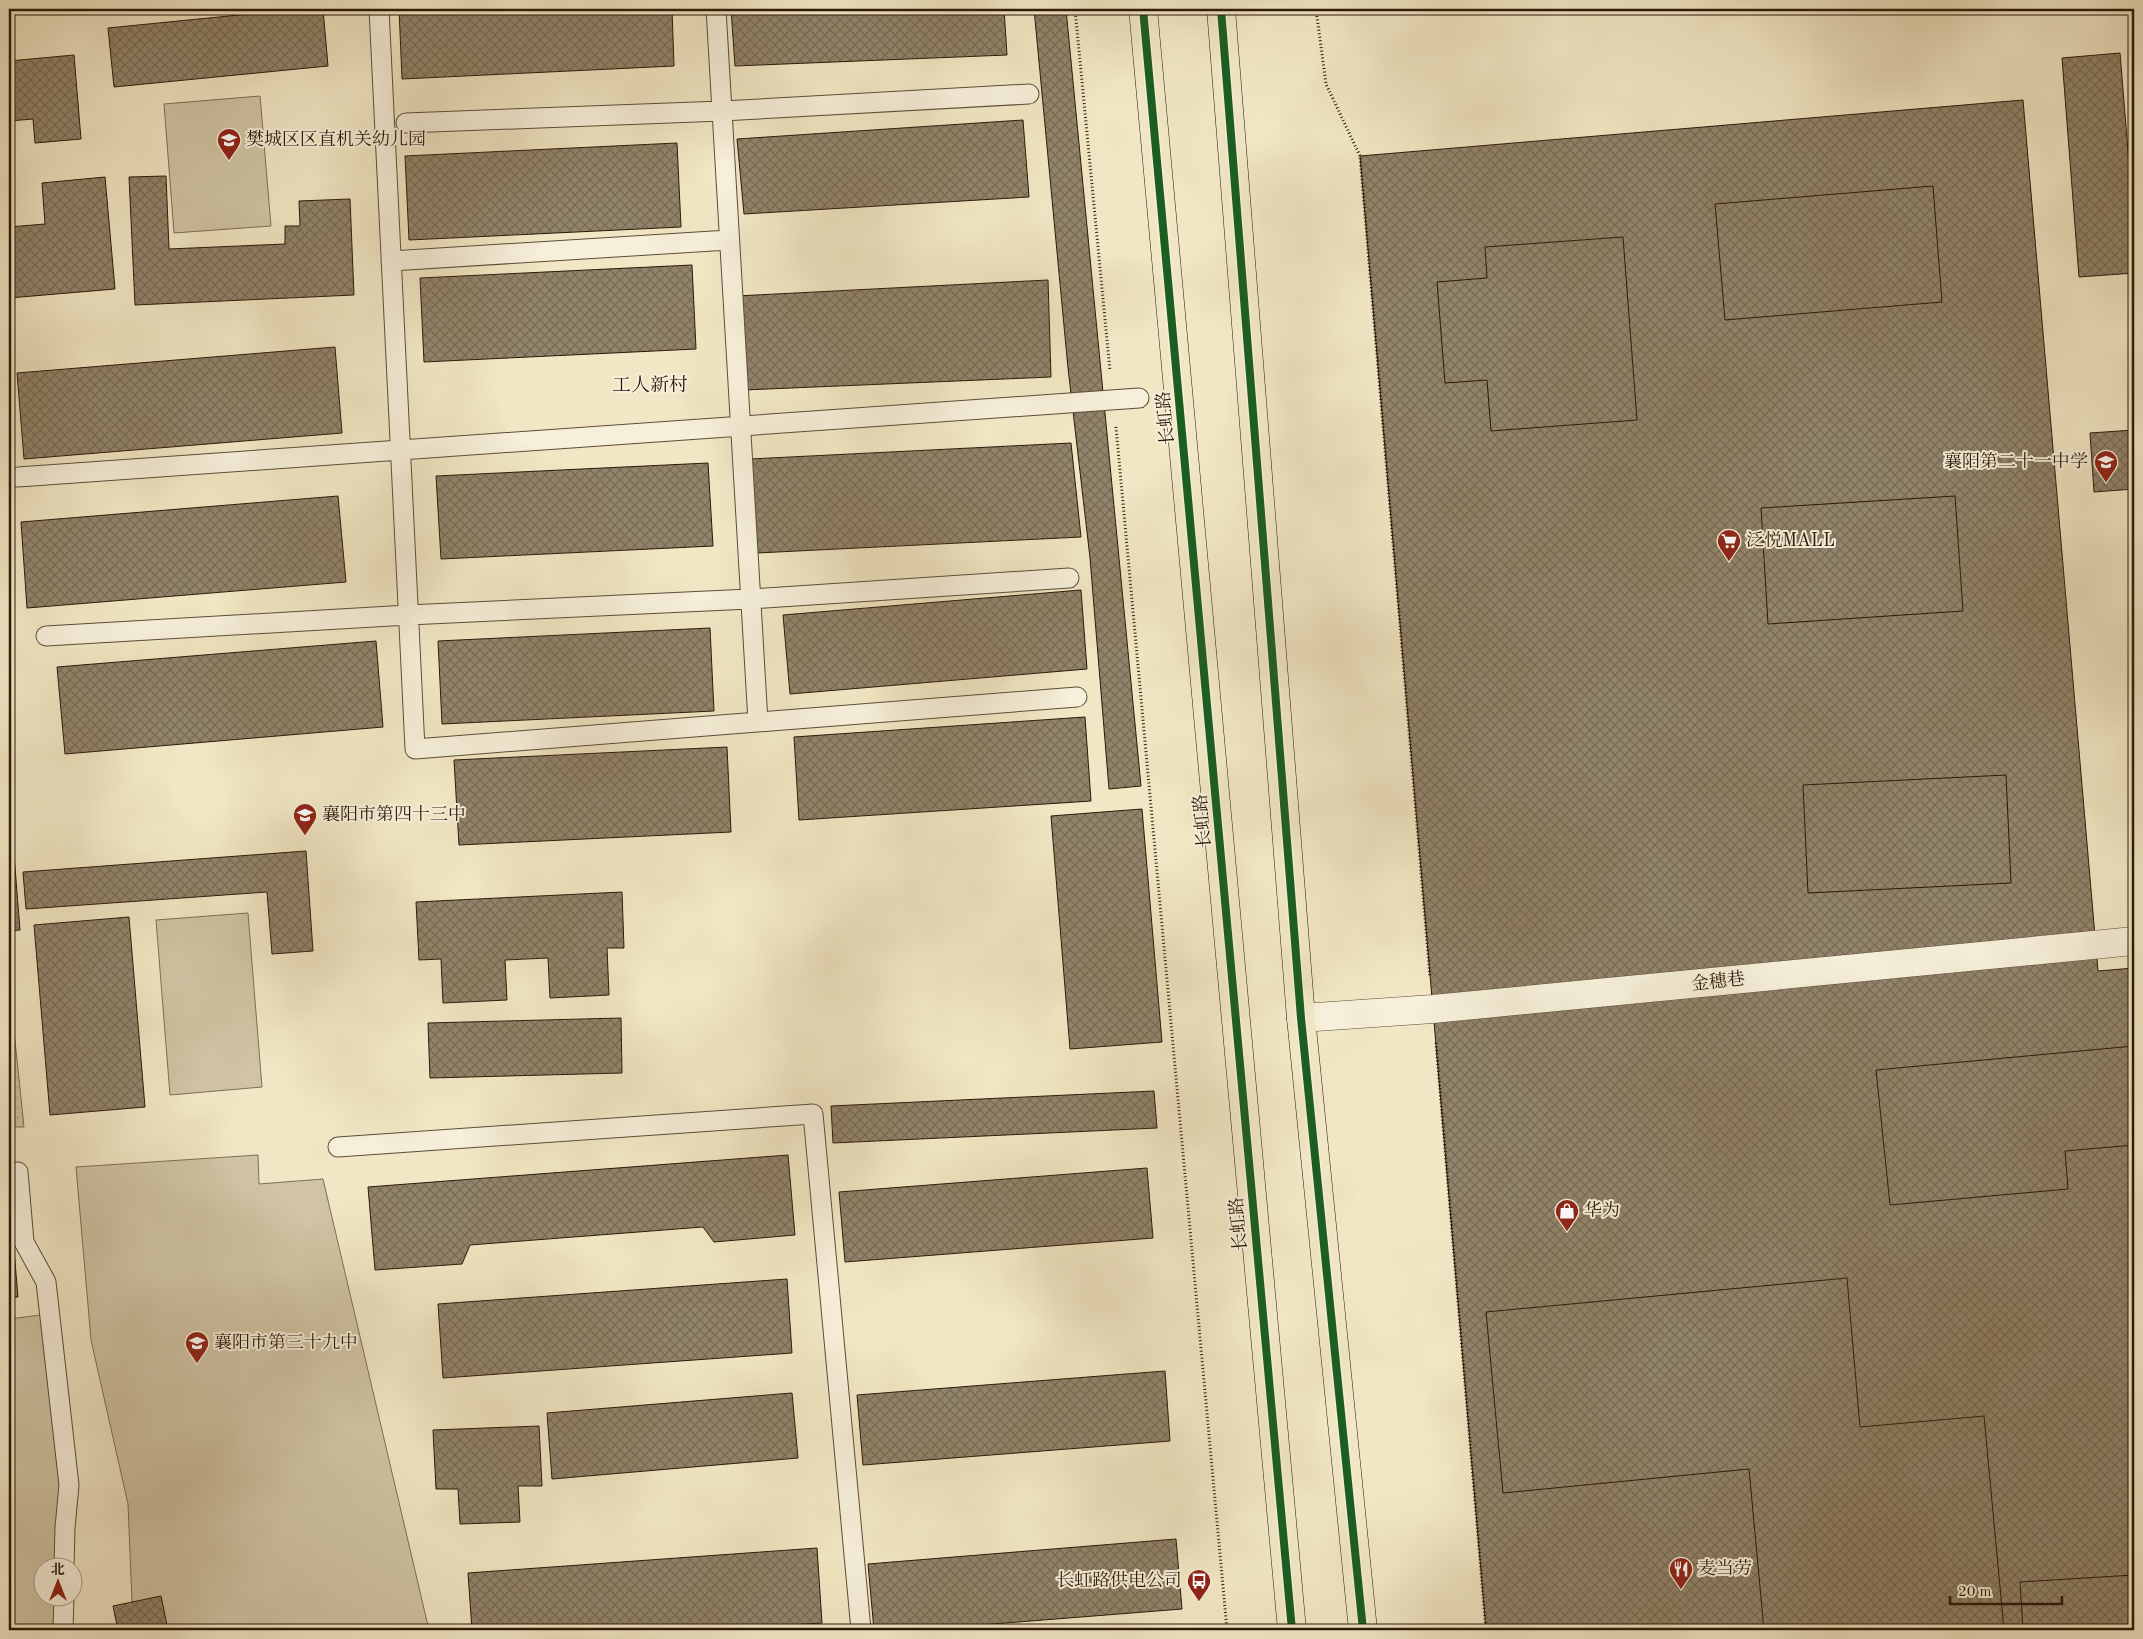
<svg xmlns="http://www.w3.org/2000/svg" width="2143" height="1639" font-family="'Old Standard TT','Noto Serif SC',serif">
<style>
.green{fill:#d0c4a4;stroke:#7e6e56}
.park{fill:url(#park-dots);stroke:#7e6e56}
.building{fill:url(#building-cross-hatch);stroke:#2c1909}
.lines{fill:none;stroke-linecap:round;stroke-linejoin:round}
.service-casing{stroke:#5d4c38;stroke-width:21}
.minor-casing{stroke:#5d4c38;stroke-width:29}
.trunk-casing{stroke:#2c1909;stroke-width:29}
.path{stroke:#2c1909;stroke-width:3;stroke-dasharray:1 2.5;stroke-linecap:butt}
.service{stroke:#f6efd9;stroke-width:19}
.minor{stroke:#f6efd9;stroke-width:28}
.trunk{stroke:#f1e7c4;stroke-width:28}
.cycleway-casing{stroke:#f6efd9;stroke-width:11}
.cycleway{stroke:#1b5e20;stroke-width:8}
.labels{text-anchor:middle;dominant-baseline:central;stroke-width:4;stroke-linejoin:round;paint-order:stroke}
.poi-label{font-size:18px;fill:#2c1909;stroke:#f6efd9;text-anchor:start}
.street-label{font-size:18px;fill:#2c1909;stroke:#f6efd9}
.neighbourhood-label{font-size:19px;fill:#2c1909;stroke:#f6efd9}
</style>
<defs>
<pattern id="park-dots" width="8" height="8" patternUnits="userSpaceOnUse" patternTransform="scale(1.25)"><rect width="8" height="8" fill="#d0c4a4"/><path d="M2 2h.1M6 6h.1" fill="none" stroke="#b3a88c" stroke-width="1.8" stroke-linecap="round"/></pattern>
<pattern id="building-cross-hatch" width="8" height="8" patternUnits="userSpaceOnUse" patternTransform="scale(1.25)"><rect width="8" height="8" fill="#92846a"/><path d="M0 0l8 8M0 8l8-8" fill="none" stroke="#776b55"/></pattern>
</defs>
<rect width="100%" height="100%" fill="#f1e7c4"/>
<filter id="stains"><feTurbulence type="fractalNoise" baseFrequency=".004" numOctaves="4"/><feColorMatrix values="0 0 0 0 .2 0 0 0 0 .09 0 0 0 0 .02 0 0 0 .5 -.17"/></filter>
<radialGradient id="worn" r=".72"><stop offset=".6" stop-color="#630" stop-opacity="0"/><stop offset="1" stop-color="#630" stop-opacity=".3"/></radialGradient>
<path class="green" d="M260,96L271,226L174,233L164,104Z
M9,619C11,641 19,686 9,706Z
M248,913L262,1087L170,1095L156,920Z
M258,1155L259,1184L323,1179L429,1630H137L132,1602L128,1504L91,1340L76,1167Z
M49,1314L69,1485L64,1566H42V1596L64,1597L63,1630H9V1319Z"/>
<path class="park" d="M9,983L24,1127H9Z"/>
<path class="building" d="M299,9H323L328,66L114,87L108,28Z
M399,9H672L674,66L402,79Z
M731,9H1004L1007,55L735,66Z
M1034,9H1066L1141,786L1109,789L1090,558L1068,368Z
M2120,53L2134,226V273L2079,277L2062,58Z
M74,55L81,139L35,143L33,119L9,121V61Z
M2023,100L2098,971L2134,968V1630H1486L1360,156Z
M1023,120L1029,197L744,214L737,139Z
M677,143L681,227L409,240L405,156Z
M166,176L169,249L285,244V226H300L299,201L350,199L354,295L135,305L129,177Z
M105,177L115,289L9,298V227L45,224L42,183Z
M1933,186L1942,302L1725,320L1715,204Z
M1623,237L1637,420L1491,431L1487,380L1445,383L1437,282L1487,278L1485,247Z
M692,265L696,349L424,362L420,278Z
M1048,280L1051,377L744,390L737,296Z
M335,347L342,433L24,459L17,373Z
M2134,430V489L2094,492L2090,433Z
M1071,443L1081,537L757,553L750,459Z
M708,463L713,546L441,559L436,476Z
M338,496L346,582L27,608L21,522Z
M1955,496L1963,611L1768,624L1761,508Z
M1081,590L1087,669L790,694L783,615Z
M2134,597V649H2133L2130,598Z
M710,628L714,711L442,724L438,641Z
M376,641L383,727L65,754L57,667Z
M1085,717L1091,801L799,820L794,737Z
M727,747L731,832L459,845L454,760Z
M2006,775L2011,883L1808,893L1803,785Z
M1142,809L1162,1042L1070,1049L1051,816Z
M9,842H13L20,930L9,931Z
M306,851L313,951L272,954L267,892L26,909L23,872Z
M622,892L624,948H607L609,995L550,998L548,958L505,960L507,1000L443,1003L441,959L419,960L416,902Z
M129,917L145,1107L50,1115L34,925Z
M621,1018L622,1073L430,1078L428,1023Z
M2134,1046V1145L2065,1151L2068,1189L1890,1205L1876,1070Z
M1154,1091L1157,1128L833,1143L831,1106Z
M788,1155L795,1235L714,1242L703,1227L470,1245L462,1264L375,1270L368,1187Z
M1147,1168L1153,1238L845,1262L839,1192Z
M9,1250H14L18,1297H9Z
M1847,1278L1860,1427L1984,1416L2004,1630H1764L1749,1469L1503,1493L1486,1312Z
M787,1279L792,1353L443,1378L438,1304Z
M1165,1371L1170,1441L863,1465L857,1395Z
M792,1393L798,1458L552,1479L547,1413Z
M539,1426L542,1486H518L520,1522L460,1524L458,1489H436L433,1430Z
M1176,1539L1182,1609L917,1630H874L868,1564Z
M817,1548L822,1623L718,1630H472L468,1573Z
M2134,1575V1630H2023L2020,1582Z
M161,1596L168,1630H118L113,1606Z"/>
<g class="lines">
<g class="service-casing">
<path id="service" d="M379,9L415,749L1077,697
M716,9L758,722
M406,123L722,111L1029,94
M391,261L729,240
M18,477L1139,398
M46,636L408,615L750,599L1069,578
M338,1147L813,1114L861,1630
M18,1172L24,1242L46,1282L69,1485L65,1528L64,1566
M63,1630L64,1596"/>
</g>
<g class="minor-casing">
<path id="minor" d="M1301,1018L1433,1009L2134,941"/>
</g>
<g class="trunk-casing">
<path id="trunk" d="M1143,9L1292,1630
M1221,9L1301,1018L1363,1630"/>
</g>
<path class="path" d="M1075,9L1110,371
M1316,9L1326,84L1360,156L1430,977
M1116,427L1227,1630
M1436,1043L1486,1630"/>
<use href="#service" class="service"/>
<use href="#minor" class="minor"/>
<use href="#trunk" class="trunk"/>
<g class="cycleway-casing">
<path id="cycleway" d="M1143,9L1292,1630
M1221,9L1301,1018L1363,1630"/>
</g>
<use href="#cycleway" class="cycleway"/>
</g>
<defs>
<g id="school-pin" transform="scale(1.25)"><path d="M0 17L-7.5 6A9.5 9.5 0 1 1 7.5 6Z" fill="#8f2418" stroke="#f6efd9"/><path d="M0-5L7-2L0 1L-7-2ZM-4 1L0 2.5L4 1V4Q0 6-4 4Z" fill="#fff"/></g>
<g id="supermarket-pin" transform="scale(1.25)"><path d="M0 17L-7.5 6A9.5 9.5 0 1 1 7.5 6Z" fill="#8f2418" stroke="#f6efd9"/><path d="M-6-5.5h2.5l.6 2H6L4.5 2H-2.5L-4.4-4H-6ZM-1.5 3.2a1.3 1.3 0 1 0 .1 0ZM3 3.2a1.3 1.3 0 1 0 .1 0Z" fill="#fff"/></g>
<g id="shop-pin" transform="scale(1.25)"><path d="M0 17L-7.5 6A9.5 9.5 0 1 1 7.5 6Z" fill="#8f2418" stroke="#f6efd9"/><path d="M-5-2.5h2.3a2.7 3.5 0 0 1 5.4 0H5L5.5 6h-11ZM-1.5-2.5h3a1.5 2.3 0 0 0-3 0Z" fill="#fff"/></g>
<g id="restaurant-pin" transform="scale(1.25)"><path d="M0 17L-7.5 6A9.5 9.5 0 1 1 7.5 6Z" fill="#8f2418" stroke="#f6efd9"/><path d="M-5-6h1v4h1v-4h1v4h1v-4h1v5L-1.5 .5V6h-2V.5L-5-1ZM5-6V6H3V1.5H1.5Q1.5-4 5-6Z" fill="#fff"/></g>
<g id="bus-pin" transform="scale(1.25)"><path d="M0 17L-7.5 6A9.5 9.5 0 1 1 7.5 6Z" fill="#8f2418" stroke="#f6efd9"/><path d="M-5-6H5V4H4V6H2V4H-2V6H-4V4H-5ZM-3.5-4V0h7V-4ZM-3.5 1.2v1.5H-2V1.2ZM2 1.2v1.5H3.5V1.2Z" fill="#fff"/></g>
</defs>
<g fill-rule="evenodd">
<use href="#school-pin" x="229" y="140"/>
<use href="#school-pin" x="2106" y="462"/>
<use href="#supermarket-pin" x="1729" y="541"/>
<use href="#school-pin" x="305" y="815"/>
<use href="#shop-pin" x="1567" y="1211"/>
<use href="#school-pin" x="197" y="1343"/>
<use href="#restaurant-pin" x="1681" y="1569"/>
<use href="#bus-pin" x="1199" y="1581"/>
</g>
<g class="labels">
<g class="poi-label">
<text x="246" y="140">樊城区区直机关幼儿园</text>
<text x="2088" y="462" text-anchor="end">襄阳第二十一中学</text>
<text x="1746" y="541">泛悦MALL</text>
<text x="322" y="815">襄阳市第四十三中</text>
<text x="1584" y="1211">华为</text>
<text x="214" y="1343">襄阳市第三十九中</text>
<text x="1698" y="1569">麦当劳</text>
<text x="1182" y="1581" text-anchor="end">长虹路供电公司</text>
</g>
<g class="street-label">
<text transform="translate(1166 418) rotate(-95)">长虹路</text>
<text transform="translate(1203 821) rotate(-95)">长虹路</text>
<text transform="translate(1718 982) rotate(-6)">金穗巷</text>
<text transform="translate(1239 1224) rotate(-95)">长虹路</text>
</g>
<g class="neighbourhood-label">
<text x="650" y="386">工人新村</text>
</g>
</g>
<rect width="2143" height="1639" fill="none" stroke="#f1e7c4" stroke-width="30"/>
<rect x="10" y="10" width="2123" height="1619" fill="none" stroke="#2c1909" stroke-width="2.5"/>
<rect x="15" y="15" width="2113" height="1609" fill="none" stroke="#2c1909"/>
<g transform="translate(58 1582)"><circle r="24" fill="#f6efd9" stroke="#a59986"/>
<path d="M0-4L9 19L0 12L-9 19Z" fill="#8f2418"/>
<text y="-8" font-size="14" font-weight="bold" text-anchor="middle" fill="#2c1909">北</text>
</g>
<path d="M1950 1596v8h112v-8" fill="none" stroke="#2c1909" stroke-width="2.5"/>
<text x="1958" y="1596" font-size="15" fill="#2c1909" stroke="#f6efd9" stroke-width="4" paint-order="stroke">20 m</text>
<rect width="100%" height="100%" filter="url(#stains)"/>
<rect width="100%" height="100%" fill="url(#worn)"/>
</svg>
